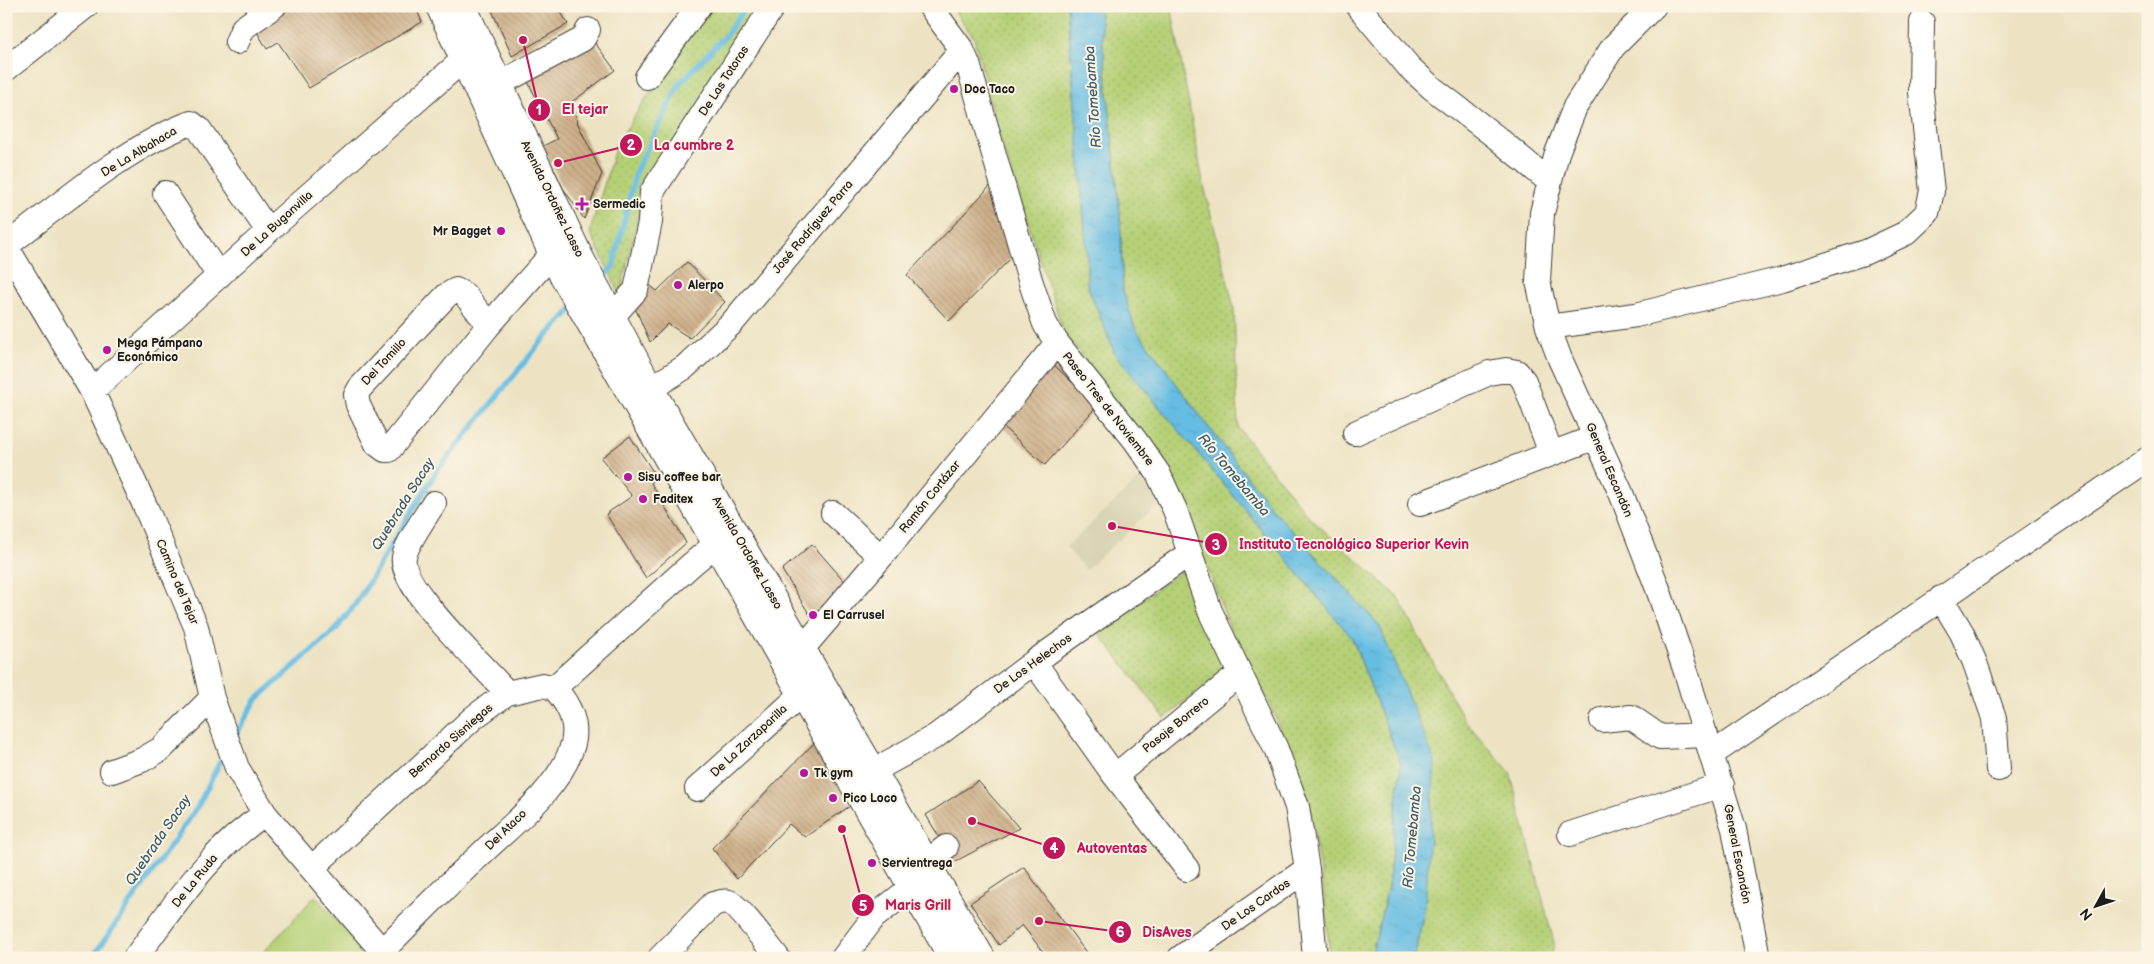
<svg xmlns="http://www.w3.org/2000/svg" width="2154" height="964" font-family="'Balsamiq Sans',sans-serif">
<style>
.built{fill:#dad4b4}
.green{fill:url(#green-dots);stroke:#687649}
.pitch{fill:#b5d076;stroke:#687649}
.water{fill:url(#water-ripples);stroke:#416c80}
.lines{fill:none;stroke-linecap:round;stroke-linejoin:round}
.stream{stroke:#66bde3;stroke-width:5.5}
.building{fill:url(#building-back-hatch)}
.minor-casing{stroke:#3b3a35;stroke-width:26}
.major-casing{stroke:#3b3a35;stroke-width:30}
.minor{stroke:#fff;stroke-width:24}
.major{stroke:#fff;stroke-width:28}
.poi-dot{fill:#b5179e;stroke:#fcf5e5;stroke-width:2}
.labels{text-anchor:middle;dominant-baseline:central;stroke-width:4;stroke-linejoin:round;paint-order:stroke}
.street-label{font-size:12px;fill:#1c1c1c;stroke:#fcf5e5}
.poi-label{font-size:12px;font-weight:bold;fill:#1c1c1c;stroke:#fcf5e5;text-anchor:start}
.water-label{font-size:14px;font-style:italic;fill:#3a5c6c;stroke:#fcf5e5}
.leader{fill:none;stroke:#c2185b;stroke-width:2}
.callout-dot{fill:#c2185b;stroke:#fcf5e5;stroke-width:2}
.mark-label{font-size:15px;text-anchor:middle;font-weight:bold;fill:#fff}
.callout-label{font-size:14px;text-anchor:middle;font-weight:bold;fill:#c2185b;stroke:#fcf5e5;stroke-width:4;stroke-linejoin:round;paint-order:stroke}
</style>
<defs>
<pattern id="green-dots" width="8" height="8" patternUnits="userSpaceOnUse" patternTransform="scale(1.25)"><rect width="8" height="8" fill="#b5d076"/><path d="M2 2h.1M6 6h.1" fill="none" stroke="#9bb266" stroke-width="1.8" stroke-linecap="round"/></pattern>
<pattern id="water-ripples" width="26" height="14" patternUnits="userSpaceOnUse" patternTransform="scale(1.25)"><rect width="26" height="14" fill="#66bde3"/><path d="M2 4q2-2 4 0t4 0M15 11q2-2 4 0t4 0" fill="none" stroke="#58a2c2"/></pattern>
<pattern id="building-back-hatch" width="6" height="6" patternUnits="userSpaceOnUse" patternTransform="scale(1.25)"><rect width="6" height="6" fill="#ceb08a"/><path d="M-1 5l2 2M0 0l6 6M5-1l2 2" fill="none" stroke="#b09776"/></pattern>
</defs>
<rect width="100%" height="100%" fill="#fcf5e5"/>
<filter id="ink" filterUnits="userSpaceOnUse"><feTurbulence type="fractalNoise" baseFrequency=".02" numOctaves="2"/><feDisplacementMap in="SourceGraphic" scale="10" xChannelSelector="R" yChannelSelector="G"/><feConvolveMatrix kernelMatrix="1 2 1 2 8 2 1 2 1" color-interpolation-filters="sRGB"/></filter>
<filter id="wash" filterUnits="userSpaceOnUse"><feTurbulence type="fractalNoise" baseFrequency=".0096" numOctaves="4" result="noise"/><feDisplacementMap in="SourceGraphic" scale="20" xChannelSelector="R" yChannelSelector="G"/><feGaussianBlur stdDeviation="1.12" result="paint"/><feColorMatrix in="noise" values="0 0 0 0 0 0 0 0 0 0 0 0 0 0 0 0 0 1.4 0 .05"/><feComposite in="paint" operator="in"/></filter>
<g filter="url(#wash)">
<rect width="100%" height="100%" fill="#ede3c3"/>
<path class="built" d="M1142,476L1158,504L1086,570L1066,547Z"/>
<path class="green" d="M711,6H761L645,190L620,294L590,232L616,145L661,75Z
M951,6H1067L1087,255V284L1115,354L1352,638L1401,764L1388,887L1371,958H1330L1325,903L1309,802L1269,702L1236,644L1186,511L1094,372L1063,330L999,135L974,38Z
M1099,6H1171L1203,182L1234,308L1238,428L1309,517L1397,596L1465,721L1510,772L1554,943L1551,958H1414L1425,907L1379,625L1275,512L1213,433L1135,328L1123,291L1120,214Z
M1187,567L1227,668L1165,718L1098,632Z"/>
<path class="pitch" d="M315,896L370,958H258Z"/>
<path class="water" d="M1067,6H1099L1120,214L1123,291L1135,328L1213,433L1275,512L1379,625L1435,762L1425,907L1414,958H1371L1388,887L1401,764L1352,638L1115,354L1087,284V255Z"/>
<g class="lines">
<path class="stream" d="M600,280L613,267L636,171L680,83L727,34L746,6
M234,738L256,700L337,628L358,600L436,472L541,342L573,308
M92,958L197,808L224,754"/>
</g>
<g id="blocks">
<path class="building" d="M284,6H415L422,22L309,88L278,42L267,49L253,25Z
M490,6H557L568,24L512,56Z
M592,39L615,70L572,102L578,124L602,174L584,219L563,188L543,146L557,139L525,76Z
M992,184L1013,256L949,321L907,275Z
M687,262L725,302L690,338L668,324L650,342L633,303L647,283L657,291Z
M1053,364L1097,406L1045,465L1002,426Z
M630,436L657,478L651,483L686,543L646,578L606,514L632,496L601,458Z
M812,544L847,584L813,620L782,570Z
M816,741L850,806L805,837L789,824L737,879L712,848Z
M978,781L1019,828L954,862L926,815Z
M1024,867L1049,902L1090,958H1048L1022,925L999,945L970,903Z"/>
</g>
</g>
<g filter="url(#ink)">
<use href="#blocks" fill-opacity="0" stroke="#3b3a35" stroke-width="1"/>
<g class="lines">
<g class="minor-casing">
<path id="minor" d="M930,6L962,50L968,64L1031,283L1045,324L1057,343L1135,440L1158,473L1175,510L1210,611L1276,749L1297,807L1307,869L1315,958
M1358,6L1409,67L1432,88L1496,137L1550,182
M1654,6L1613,47L1575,107L1557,153L1542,213L1538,281L1548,327L1560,359L1621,493L1658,589L1687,675L1734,829L1758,958
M237,42L243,28L274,6
M6,69L86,6
M647,77L699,6
M499,84L583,39L588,30
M165,193L219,276
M268,231L199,129L191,123C126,147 61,204 6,246L92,391L146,508L196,627L212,698L237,768L265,814L388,958
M611,318L636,290L650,222L652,192L773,6
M489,325L465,295L456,290L447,295L360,388L356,395L358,405L377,444L385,450H389L489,325L552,254
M1548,327L1636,315L1782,279L1866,252L1906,233L1927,213L1932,191L1921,92L1922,22
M650,389L685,367L732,323L962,50
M92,391L268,231L464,59
M1355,433L1489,373L1506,370L1517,372L1524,381L1551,453
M434,503C426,516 407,542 404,557C398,587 486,668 507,693
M1420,504L1596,437
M833,513L881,557
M1941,598L1962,633L1975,663L1994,718L1998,769
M802,649L881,557L1057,343
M1034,662L1112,772L1121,771L1239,674
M554,688L692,564L716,544
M1602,720L1631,717L1660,737L1706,735
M1712,754L2148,459
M112,771L142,760L161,749L212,698
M873,771L936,736L1034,662L1190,553
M1112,772L1187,869
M697,789L802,694
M1570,834L1722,785
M926,863L946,847
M312,868L473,718L507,693L543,685L554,688
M382,951C414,919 446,886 480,855C512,824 556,792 571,750C580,727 570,705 554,688
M135,958C174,906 210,849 265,814
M660,958L713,904C718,903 724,900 729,902C739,906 769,947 778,958
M843,958L874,917L912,887
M1180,958L1307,869"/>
</g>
<g class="major-casing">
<path id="major" d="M440,6L559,267L953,958
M462,6L579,257L650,389L981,958"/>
</g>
<use href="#minor" class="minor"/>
<use href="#major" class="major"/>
</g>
</g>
<g class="poi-dot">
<circle cx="954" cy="89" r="5"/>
<path d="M579.5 196.5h5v5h5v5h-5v5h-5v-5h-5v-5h5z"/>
<circle cx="501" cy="231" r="5"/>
<circle cx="678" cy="285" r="5"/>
<circle cx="107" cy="350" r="5"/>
<circle cx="628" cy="477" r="5"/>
<circle cx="643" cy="499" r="5"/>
<circle cx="813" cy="615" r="5"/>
<circle cx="804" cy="773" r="5"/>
<circle cx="833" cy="798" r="5"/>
<circle cx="872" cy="863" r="5"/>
</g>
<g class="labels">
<g class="street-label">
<text transform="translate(724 81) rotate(-57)">De Las Totoras</text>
<text transform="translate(139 152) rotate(-31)">De La Albahaca</text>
<text transform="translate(552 199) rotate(64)">Avenida Ordoñez Lasso</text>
<text transform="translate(277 224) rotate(-42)">De La Buganvilla</text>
<text transform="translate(813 227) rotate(-50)">José Rodríguez Parra</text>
<text transform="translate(384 362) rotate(-47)">Del Tomillo</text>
<text transform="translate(1108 409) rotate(52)">Paseo Tres de Noviembre</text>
<text transform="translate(1609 470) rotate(67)">General Escandón</text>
<text transform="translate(930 497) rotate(-51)">Ramón Cortázar</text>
<text transform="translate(747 553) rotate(60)">Avenida Ordoñez Lasso</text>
<text transform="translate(177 582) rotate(67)">Camino del Tejar</text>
<text transform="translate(1033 664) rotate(-36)">De Los Helechos</text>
<text transform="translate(1176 725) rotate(-39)">Pasaje Borrero</text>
<text transform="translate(451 741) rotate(-41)">Bernardo Sisniegas</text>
<text transform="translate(749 741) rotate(-43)">De La Zarzaparilla</text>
<text transform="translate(506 830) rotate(-44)">Del Ataco</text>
<text transform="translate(1737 854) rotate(79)">General Escandón</text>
<text transform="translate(195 881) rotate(-51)">De La Ruda</text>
<text transform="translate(1256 905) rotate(-35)">De Los Cardos</text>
</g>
<g class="poi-label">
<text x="964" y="89">Doc Taco</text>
<text x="593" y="204">Sermedic</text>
<text x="491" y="231" text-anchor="end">Mr Bagget</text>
<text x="688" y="285">Alerpo</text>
<text x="117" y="343">Mega Pámpano<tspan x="117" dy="14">Económico</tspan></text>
<text x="638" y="477">Sisu coffee bar</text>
<text x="653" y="499">Faditex</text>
<text x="823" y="615">El Carrusel</text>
<text x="814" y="773">Tk gym</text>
<text x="843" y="798">Pico Loco</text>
<text x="882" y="863">Servientrega</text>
</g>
<g class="water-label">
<text transform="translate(1093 97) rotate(-94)">Río Tomebamba</text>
<text transform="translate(1234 475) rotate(50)">Río Tomebamba</text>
<text transform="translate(403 504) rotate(-58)">Quebrada Sacay</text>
<text transform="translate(1412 837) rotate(-85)">Río Tomebamba</text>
<text transform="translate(158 840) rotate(-56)">Quebrada Sacay</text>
</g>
</g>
<path class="leader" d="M523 40L539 110M558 163L631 145M1112 526L1216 544M972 821L1054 848M842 829L863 905M1039 921L1120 932"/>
<g class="callout-dot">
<circle cx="523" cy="40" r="5"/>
<circle cx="558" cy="163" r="5"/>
<circle cx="1112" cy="526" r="5"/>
<circle cx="972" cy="821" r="5"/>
<circle cx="842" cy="829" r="5"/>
<circle cx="1039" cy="921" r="5"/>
<circle cx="539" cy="110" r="12"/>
<circle cx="631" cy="145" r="12"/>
<circle cx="1216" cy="544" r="12"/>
<circle cx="1054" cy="848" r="12"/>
<circle cx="863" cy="905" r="12"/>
<circle cx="1120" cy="932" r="12"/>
</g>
<g class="mark-label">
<text x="539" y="115">1</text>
<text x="631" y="150">2</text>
<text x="1216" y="550">3</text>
<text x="1054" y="853">4</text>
<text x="863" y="911">5</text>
<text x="1120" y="937">6</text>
</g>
<g class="callout-label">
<text x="585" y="114">El tejar</text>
<text x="694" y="150">La cumbre 2</text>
<text x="1354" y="549">Instituto Tecnológico Superior Kevin</text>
<text x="1112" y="853">Autoventas</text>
<text x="918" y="910">Maris Grill</text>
<text x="1167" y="937">DisAves</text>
</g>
<rect width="2154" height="964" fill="none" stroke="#fcf5e5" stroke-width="25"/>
<g transform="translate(2096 906) rotate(230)" stroke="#fcf5e5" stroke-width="4" paint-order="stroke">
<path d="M0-4L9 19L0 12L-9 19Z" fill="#1c1c1c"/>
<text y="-8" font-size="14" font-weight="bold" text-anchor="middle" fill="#1c1c1c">N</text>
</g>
</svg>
